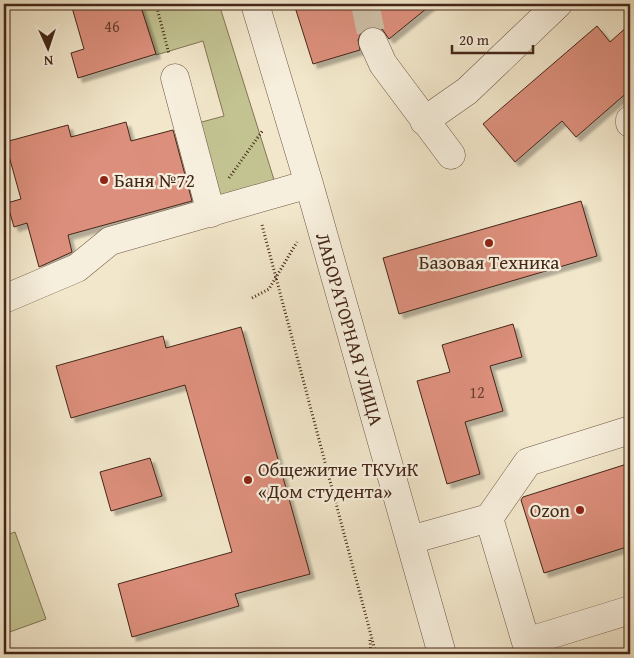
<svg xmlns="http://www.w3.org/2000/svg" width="634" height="658" font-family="'Gentium Book Plus',serif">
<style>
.green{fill:#c3c392;stroke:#847455}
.building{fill:#dc8f7b;stroke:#442618;filter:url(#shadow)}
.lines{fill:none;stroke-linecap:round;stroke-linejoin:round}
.minor-tunnel{stroke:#cfc0a7;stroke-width:28;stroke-dasharray:28 14;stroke-linecap:butt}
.minor-casing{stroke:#705645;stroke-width:29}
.path{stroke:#442618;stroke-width:3;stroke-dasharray:1 2.5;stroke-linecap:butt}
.minor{stroke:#f7efdd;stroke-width:28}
.poi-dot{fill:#8f2418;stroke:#f7efdd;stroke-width:2}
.labels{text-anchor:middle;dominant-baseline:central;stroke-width:4.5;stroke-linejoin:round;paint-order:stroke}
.number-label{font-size:16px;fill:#6a4031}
.poi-label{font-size:19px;fill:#442618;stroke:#f7efdd;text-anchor:start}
.street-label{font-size:19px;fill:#442618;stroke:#f7efdd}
</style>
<defs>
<filter id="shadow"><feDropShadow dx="4.5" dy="4.5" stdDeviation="1" flood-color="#0004"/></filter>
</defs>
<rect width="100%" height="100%" fill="#f2e7cb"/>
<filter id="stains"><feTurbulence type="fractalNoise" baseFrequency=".004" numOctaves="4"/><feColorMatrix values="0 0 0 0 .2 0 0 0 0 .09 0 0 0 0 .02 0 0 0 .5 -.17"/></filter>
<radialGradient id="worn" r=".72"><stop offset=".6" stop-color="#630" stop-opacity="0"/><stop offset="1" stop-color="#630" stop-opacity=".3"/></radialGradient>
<path class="green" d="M140,4H219L276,186L219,203L198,123L224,116L203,41L156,55Z
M15,532L46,619L4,634V536Z"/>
<path class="building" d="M71,4H140L156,54L78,78L71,53L84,49Z
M294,4H432L389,39L382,29L374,26L367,28L361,33L358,40L360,50L313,64Z
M630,24V90L576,137L562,121L515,162L483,124L597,26L610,42Z
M126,122L131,141L173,130L192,201L68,235L72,252L39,267L27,223L14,227L7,203L21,199L5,142L68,125L71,137Z
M581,201L597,256L399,314L383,258Z
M513,324L522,357L490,366L503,411L465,422L480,474L447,484L417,381L450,372L442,345Z
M241,327L310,574L235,594L239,606L132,637L118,584L232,552L185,385L71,418L56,366L163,336L166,348Z
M150,458L162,496L111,511L100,472Z
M630,463V546L544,573L521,500L523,497Z"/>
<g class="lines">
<path class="minor-tunnel" d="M365,4L373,42"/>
<g class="minor-casing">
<path id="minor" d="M255,4L309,184L442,654
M373,42L383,64L451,155
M175,78L211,213
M630,120V123
M424,121L467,91L558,4
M4,299L77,268L110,241L309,184
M630,430L528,462L489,518L526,642L630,610
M410,540L489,518"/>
</g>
<path class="path" d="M156,4L169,54
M229,178L263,130
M262,225L376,654
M252,298L269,289L297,242
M370,640L371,654"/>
<use href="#minor" class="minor"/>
</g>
<g class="poi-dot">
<circle cx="104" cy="180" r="5"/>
<circle cx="489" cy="243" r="5"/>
<circle cx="248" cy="480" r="5"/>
<circle cx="580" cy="510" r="5"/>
</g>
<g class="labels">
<g class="number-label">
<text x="112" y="26">46</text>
<text x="477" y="392">12</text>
</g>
<g class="poi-label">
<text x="114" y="180">Баня №72</text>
<text x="489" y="262" text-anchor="middle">Базовая Техника</text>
<text x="258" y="469">Общежитие ТКУиК<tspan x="258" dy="22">«Дом студента»</tspan></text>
<text x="570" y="510" text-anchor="end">Ozon</text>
</g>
<g class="street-label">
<text transform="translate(350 329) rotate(74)">ЛАБОРАТОРНАЯ УЛИЦА</text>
</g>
</g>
<rect width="634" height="658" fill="none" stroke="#f2e7cb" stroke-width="20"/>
<rect x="5" y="5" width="624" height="648" fill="none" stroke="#442618" stroke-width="2.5"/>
<rect x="10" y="10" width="614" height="638" fill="none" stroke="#442618"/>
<g transform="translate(48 48) rotate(177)" stroke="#f7efdd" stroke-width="4" paint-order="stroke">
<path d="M0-4L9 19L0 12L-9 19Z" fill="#442618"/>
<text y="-8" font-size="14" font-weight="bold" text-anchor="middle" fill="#442618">N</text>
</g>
<path d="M452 45v8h81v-8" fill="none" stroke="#442618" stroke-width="2.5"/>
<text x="459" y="45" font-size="15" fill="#442618" stroke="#f7efdd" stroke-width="4" paint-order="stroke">20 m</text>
<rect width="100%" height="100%" filter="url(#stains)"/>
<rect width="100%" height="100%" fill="url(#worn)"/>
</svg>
